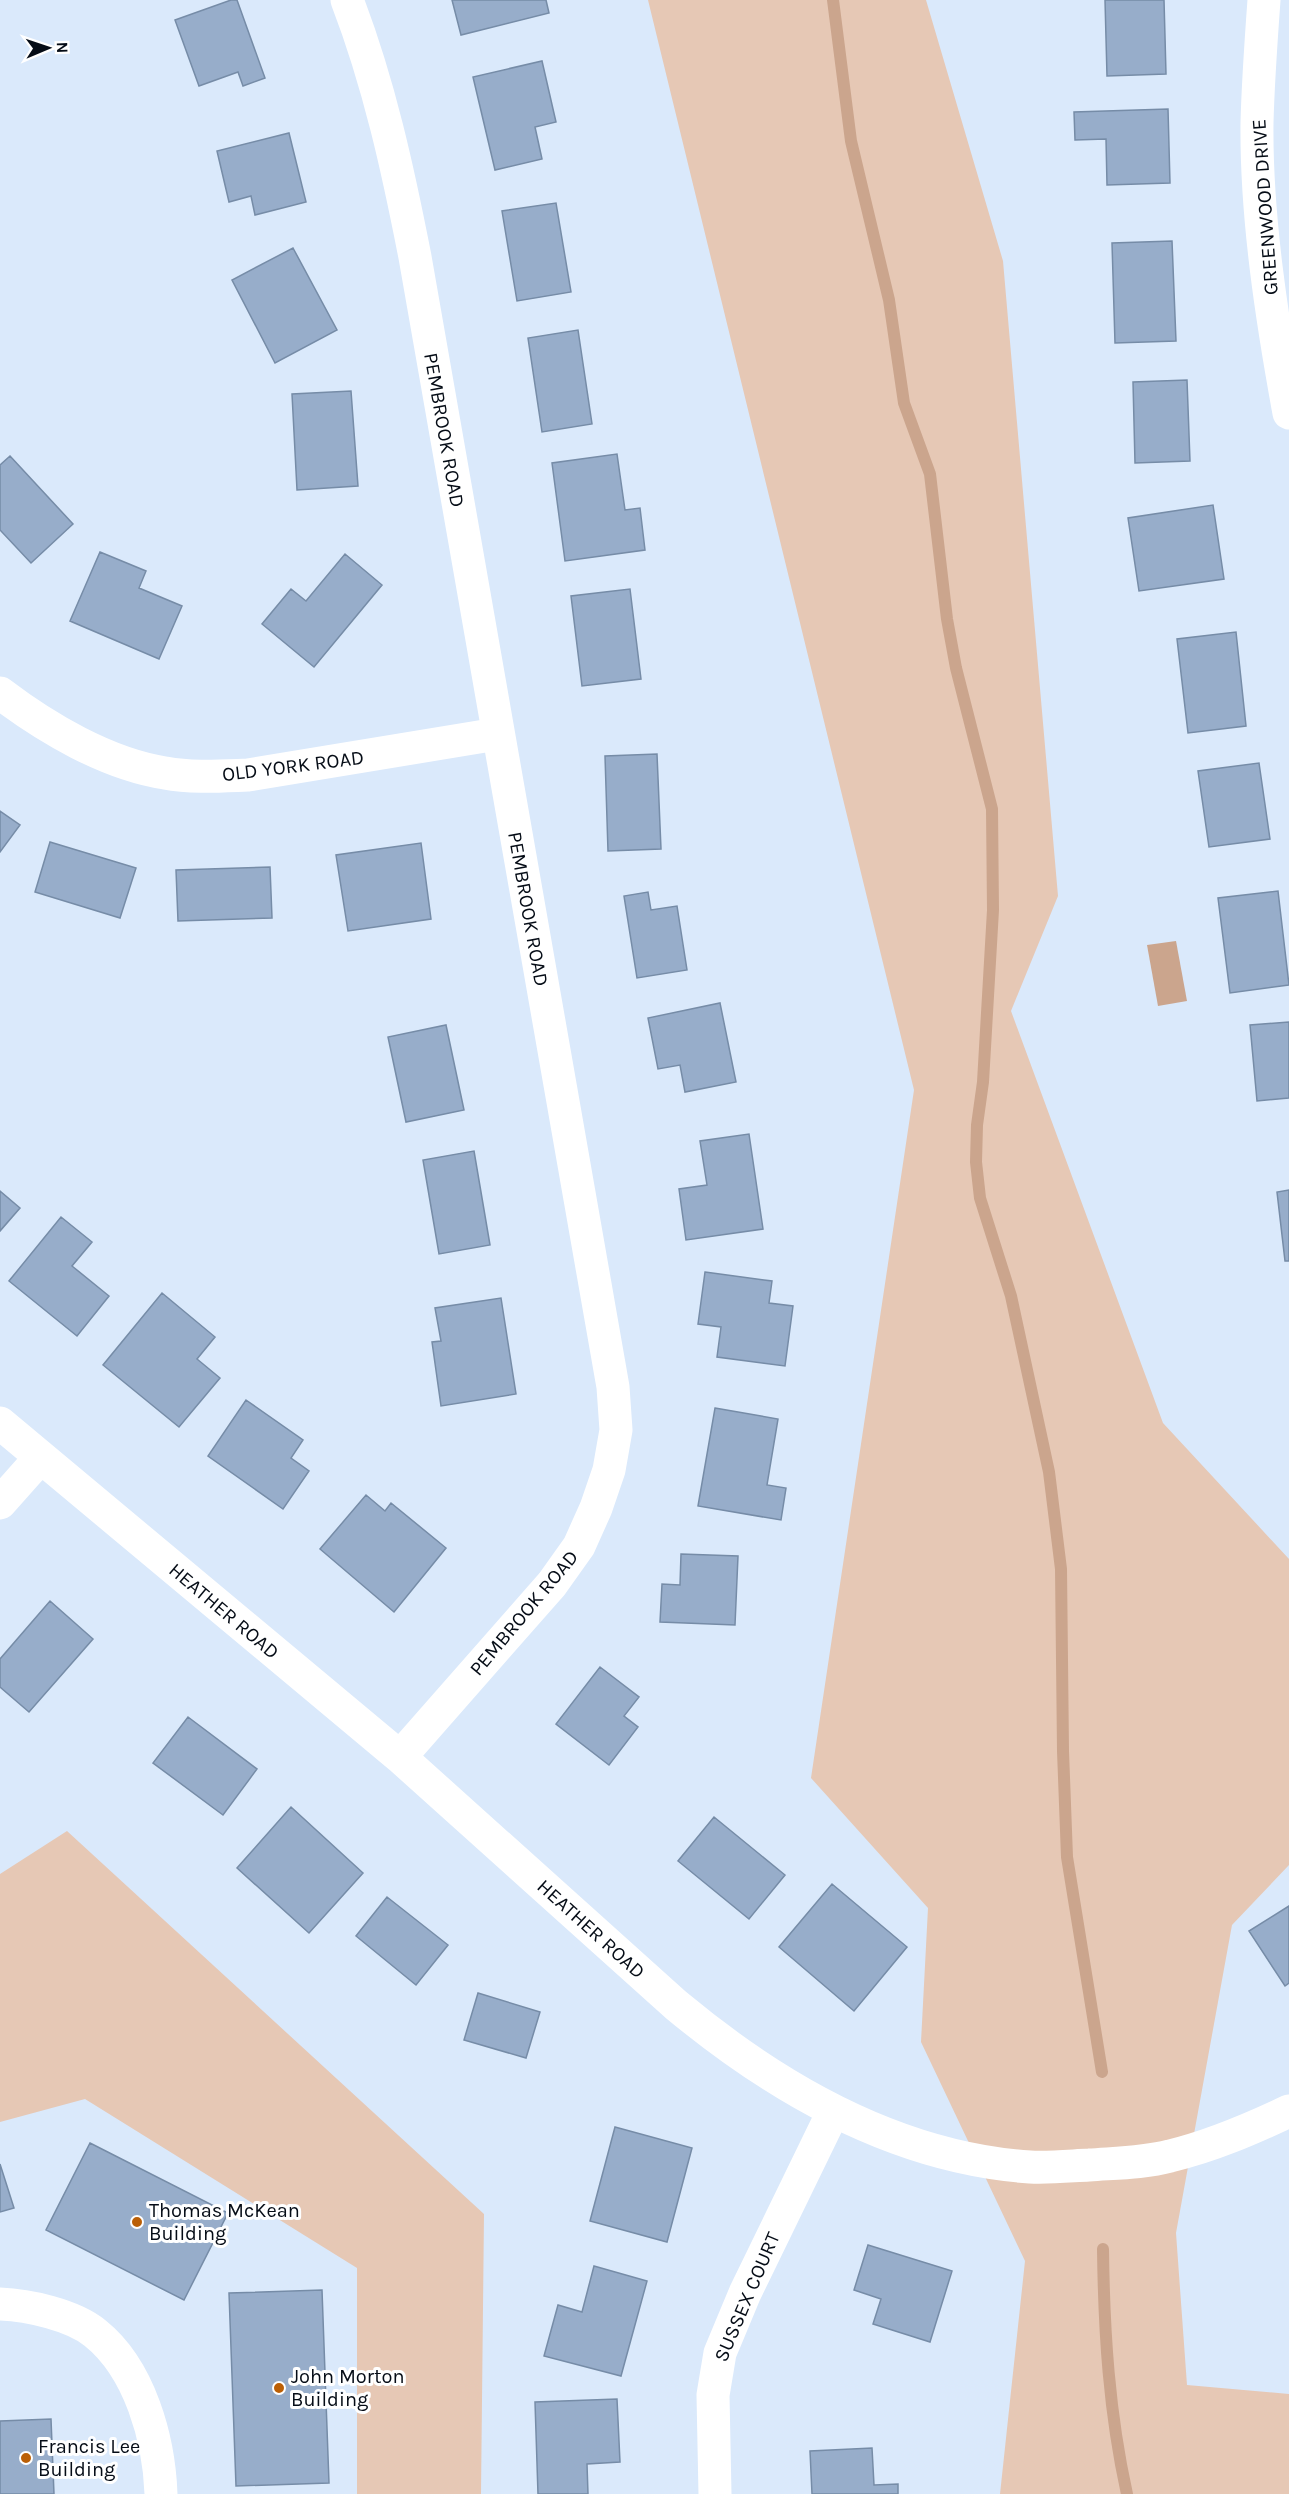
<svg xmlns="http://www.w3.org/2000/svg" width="1289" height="2494" font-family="Karla,sans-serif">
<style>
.green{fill:#e6c8b5}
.water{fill:#cba58d}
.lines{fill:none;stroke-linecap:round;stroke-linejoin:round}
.stream{stroke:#cba58d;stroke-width:12}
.building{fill:#97adca;stroke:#768ca7;stroke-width:1.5}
.minor{stroke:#fff;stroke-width:33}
.poi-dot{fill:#bb5f06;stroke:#fff;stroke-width:2}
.labels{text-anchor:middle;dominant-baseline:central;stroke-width:6;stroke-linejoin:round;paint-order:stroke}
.street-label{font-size:20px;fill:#050c16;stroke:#fff}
.poi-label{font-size:20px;fill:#050c16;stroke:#fff;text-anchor:start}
</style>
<rect width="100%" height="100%" fill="#dae9fb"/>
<path class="green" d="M648,0H926L1003,261L1058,896L1011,1011L1163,1423L1289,1559V1865L1232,1925L1176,2233L1187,2385L1289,2394V2494H1000L1025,2261L921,2042L928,1908L811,1778L914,1090Z
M67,1831L484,2214L481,2494H357V2268L85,2099L0,2122V1874Z"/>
<path class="water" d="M1176,941L1187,1001L1158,1006L1147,945Z"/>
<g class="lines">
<path class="stream" d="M833,0L851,141L889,300L904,403L930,474L947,619L956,668L992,809L993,910L983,1082L977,1125L976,1162L980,1198L1011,1296L1049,1472L1061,1569L1063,1751L1067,1857L1102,2072
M1103,2249C1104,2332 1109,2413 1127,2494"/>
</g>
<path class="building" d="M231,0H237L265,78L243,86L238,72L199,86L175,20Z
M452,0H546L549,13L461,35Z
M1105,0H1164L1166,74L1107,76Z
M542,61L556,122L535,127L542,159L495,170L473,77Z
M1168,109L1170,183L1107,185L1106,139L1075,140L1074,112Z
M289,133L306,202L255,215L251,196L229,202L217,151Z
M556,203L571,292L517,301L502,211Z
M1172,241L1176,341L1115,343L1112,243Z
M293,248L337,330L275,363L232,280Z
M578,330L592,424L542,432L528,338Z
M1187,380L1190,461L1135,463L1133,382Z
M351,391L358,486L297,490L292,394Z
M617,454L625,510L640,508L645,550L565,561L552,463Z
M10,456L73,524L31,563L0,530V465Z
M1213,505L1224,579L1139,591L1128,518Z
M100,552L146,571L139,588L182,606L159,659L70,621Z
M345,554L382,585L314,667L262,624L291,589L306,601Z
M630,589L641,679L582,686L571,596Z
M1236,632L1246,726L1188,733L1177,639Z
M657,754L661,849L608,851L605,756Z
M1259,763L1270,839L1209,847L1198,771Z
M0,811L20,825L0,852Z
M50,842L136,868L120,918L35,892Z
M421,843L431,919L348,931L336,855Z
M270,867L272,918L178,921L176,870Z
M1278,891L1289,985L1230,993L1218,898Z
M648,892L651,910L677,906L687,970L637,978L624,896Z
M720,1003L736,1082L685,1092L680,1065L658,1069L648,1018Z
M1289,1022V1098L1257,1101L1250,1025Z
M446,1025L464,1110L406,1122L388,1037Z
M749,1134L763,1229L686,1240L679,1189L707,1185L700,1141Z
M474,1151L490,1245L439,1254L423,1160Z
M1289,1190V1261H1285L1277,1192Z
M0,1191L20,1208L0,1231Z
M61,1217L92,1242L72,1266L109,1296L77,1336L9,1281Z
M705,1272L772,1281L769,1303L793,1306L785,1366L717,1357L721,1327L698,1324Z
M162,1293L215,1337L197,1359L220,1378L179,1427L103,1365Z
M501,1298L516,1394L441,1406L432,1342L441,1341L435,1308Z
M246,1400L303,1440L291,1458L309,1471L283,1509L208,1456Z
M715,1408L778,1419L767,1485L786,1488L781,1520L698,1506Z
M366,1495L385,1511L391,1503L446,1548L394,1612L320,1549Z
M681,1554L738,1556L735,1625L660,1622L662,1584L680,1585Z
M50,1601L93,1639L29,1712L0,1687V1659Z
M600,1667L639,1697L624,1716L638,1727L609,1765L556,1724Z
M188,1717L257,1769L223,1815L153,1763Z
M291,1807L363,1873L309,1933L237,1868Z
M714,1817L785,1875L749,1919L678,1861Z
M832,1884L907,1947L854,2011L779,1947Z
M387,1897L448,1945L416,1985L356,1936Z
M1289,1906V1983L1285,1986L1249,1931Z
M478,1993L540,2012L526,2058L464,2040Z
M615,2127L692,2148L667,2242L590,2221Z
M90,2143L228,2213L184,2300L46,2230Z
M0,2164L14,2208L0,2212Z
M868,2245L952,2271L930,2342L873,2324L881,2299L854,2290Z
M594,2266L647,2281L621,2376L544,2356L558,2305L582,2312Z
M322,2290L329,2483L236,2486L229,2293Z
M617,2399L620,2462L587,2464L588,2494H538L535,2402Z
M51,2419L54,2494H0V2421Z
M872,2448L874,2485L898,2484V2494H812L810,2451Z"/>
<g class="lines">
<path class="minor" d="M347,0C379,83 398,170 415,257L613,1387L616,1430L609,1470L596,1508L579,1546L552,1584L400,1757
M1264,0C1261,41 1258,82 1257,123C1256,217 1272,320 1289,413
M0,693C46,728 107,764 165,773C192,778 220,776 248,775L497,734
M0,1423L400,1757L676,2005C777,2089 896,2158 1030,2167C1049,2168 1069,2166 1089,2165C1116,2163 1144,2163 1170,2156C1212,2146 1251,2129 1289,2111
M0,1503L40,1458
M0,2304C28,2305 73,2315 95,2333C140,2369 159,2439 161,2494
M715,2494L713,2395L720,2353L745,2293L833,2112"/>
</g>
<g class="poi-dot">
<circle cx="137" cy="2222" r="6"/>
<circle cx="279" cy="2388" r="6"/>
<circle cx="26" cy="2458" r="6"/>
</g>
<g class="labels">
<g class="street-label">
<text transform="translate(1265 207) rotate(-94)">GREENWOOD DRIVE</text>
<text transform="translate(444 430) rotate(80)">PEMBROOK ROAD</text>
<text transform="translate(293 766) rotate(-7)">OLD YORK ROAD</text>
<text transform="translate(528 909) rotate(80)">PEMBROOK ROAD</text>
<text transform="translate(224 1611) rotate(40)">HEATHER ROAD</text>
<text transform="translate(524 1613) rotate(-50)">PEMBROOK ROAD</text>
<text transform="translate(591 1929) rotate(42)">HEATHER ROAD</text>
<text transform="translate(747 2297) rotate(-67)">SUSSEX COURT</text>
</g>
<g class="poi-label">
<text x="149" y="2210">Thomas McKean<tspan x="149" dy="23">Building</tspan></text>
<text x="291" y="2376">John Morton<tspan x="291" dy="23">Building</tspan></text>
<text x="38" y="2446">Francis Lee<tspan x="38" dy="23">Building</tspan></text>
</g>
</g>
<g transform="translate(48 48) rotate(88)" stroke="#ffffff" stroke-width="4.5" paint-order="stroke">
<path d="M0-4.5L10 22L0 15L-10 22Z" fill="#050c16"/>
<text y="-9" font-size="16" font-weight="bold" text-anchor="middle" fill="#050c16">N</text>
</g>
</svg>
